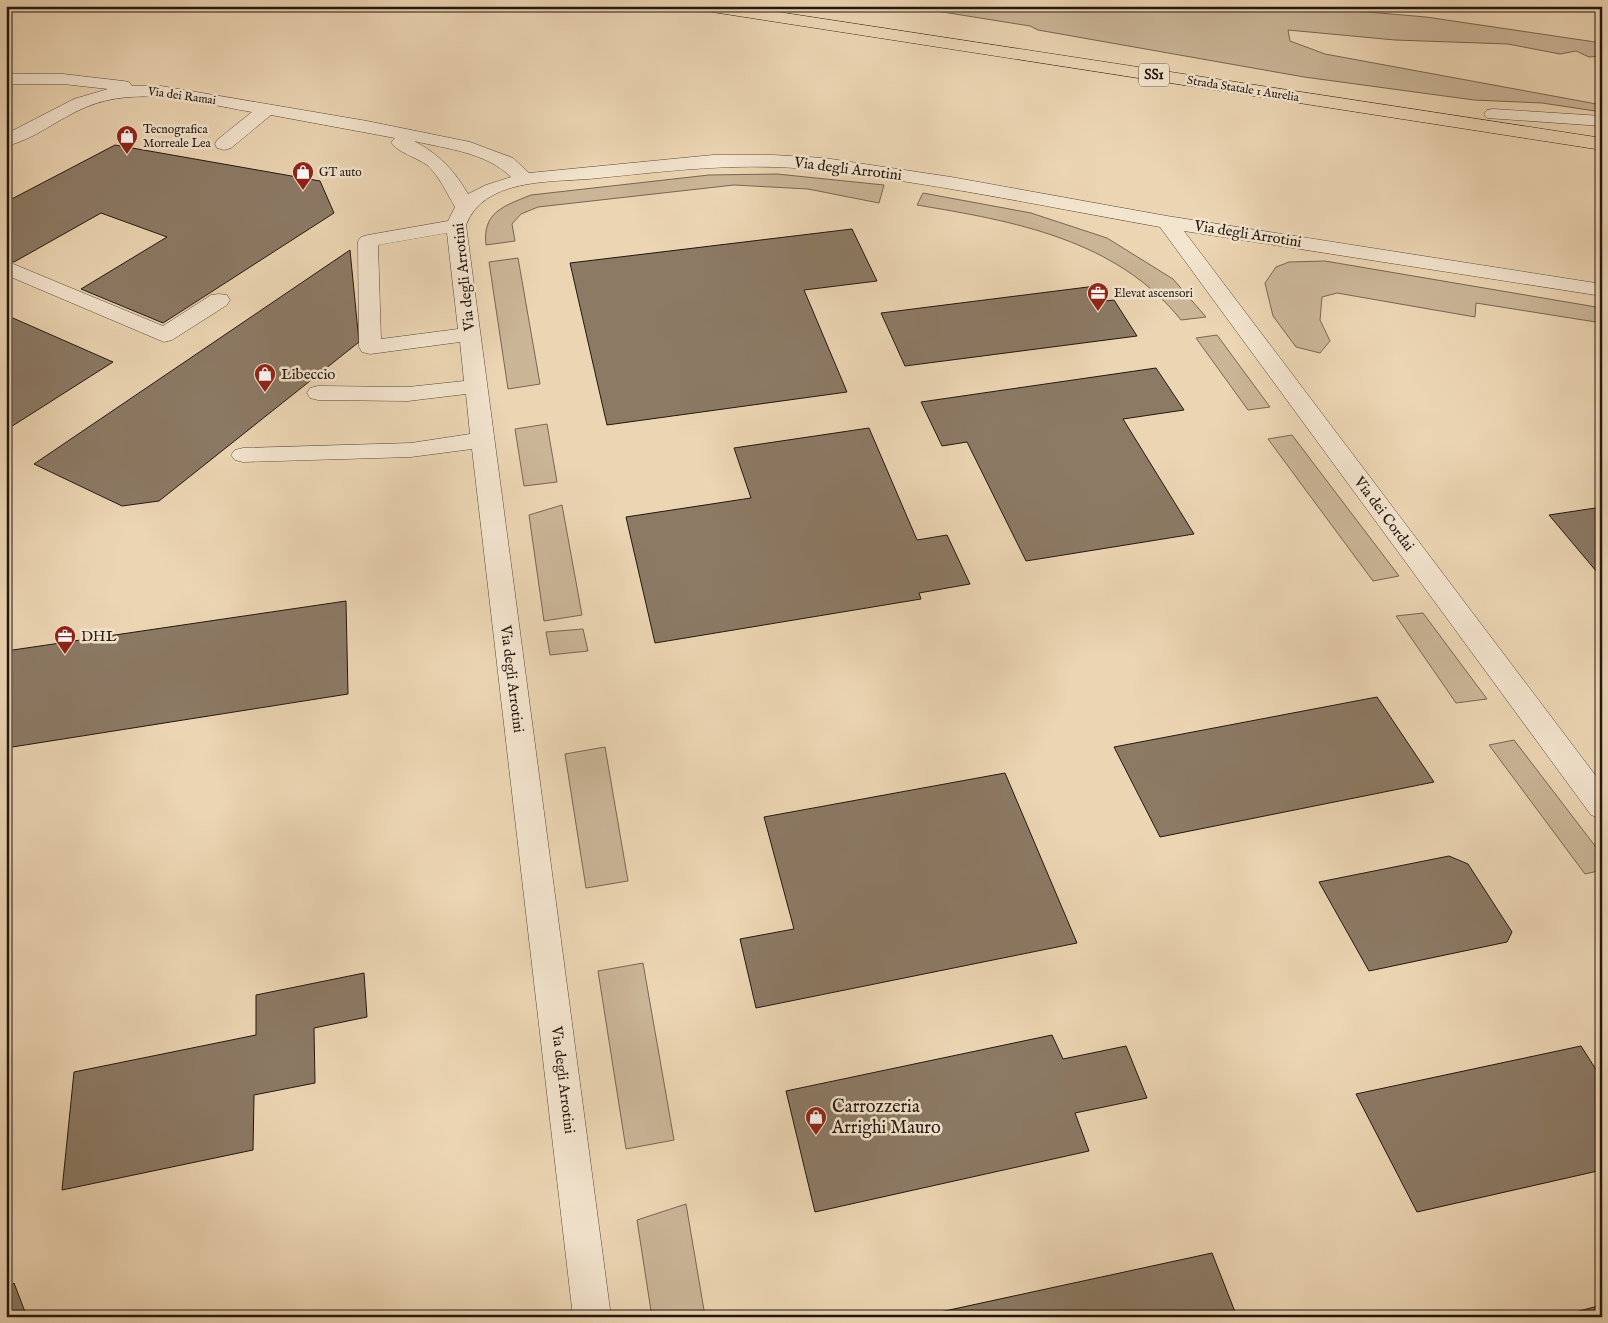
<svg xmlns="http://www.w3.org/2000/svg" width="1608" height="1323" font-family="'IM FELL English',serif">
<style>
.green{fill:#cab597;stroke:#766654}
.building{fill:#8c7a65;stroke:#231710}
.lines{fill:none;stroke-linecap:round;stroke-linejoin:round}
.minor-casing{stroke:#554639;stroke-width:1}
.highway-casing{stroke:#231710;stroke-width:1}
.minor{fill:#f3e4ce;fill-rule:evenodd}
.highway{fill:#ecd5b3;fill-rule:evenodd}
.labels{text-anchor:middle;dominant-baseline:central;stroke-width:5;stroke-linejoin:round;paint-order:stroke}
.far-street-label{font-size:12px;fill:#231710;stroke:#f3e4ce}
.far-poi-label{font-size:12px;fill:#231710;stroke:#f3e4ce;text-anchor:start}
.shield{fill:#f3e4ce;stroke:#615449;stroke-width:1}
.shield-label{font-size:14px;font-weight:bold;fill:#231710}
.street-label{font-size:15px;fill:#231710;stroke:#f3e4ce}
.poi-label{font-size:15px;fill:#231710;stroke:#f3e4ce;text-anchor:start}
.near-poi-label{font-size:18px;fill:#231710;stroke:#f3e4ce;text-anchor:start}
</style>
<rect width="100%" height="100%" fill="#ecd5b3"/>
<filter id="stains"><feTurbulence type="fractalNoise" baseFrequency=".004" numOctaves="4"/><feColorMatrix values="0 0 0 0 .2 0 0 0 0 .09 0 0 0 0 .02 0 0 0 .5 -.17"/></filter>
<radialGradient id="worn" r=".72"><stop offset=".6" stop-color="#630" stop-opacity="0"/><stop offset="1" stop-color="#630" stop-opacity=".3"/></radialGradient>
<path class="green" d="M905,6H1298L1426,17L1602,43V56L1589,57L1576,51L1560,54L1508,44L1395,40L1288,30L1290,41L1325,54L1602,105V112L1542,103L1474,100L1304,77L1038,30L1030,26Z
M777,174L884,185L879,203L808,189L734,185L538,207L521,214L512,224L515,241L486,245C482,212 504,206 531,195L709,175Z
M923,193L1031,213L1107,238L1173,279L1206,317L1181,320C1116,239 1013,221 917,205Z
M518,258L540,384L508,389L489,262Z
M1325,261L1602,308V323L1476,303L1475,317L1337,293L1322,297L1320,320L1330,341L1320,353L1296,347L1273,316L1265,283L1276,267L1289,262Z
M1217,335L1270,407L1248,410L1196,338Z
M547,424L557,482L524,486L515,429Z
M1292,435L1399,576L1373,581L1268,439Z
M562,505L582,615L544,621L529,515Z
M1423,613L1487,699L1456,703L1396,616Z
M583,629L588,651L550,655L546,632Z
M1514,740L1602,855V870L1585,874L1489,745Z
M605,747L628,881L586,888L565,754Z
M643,963L674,1140L626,1149L598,971Z
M686,1204L705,1316L651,1311L637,1220Z"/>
<path class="building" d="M115,145L320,181L334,213L163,323L81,289L167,237L101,213L14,262L6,259V202Z
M852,229L877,281L804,290L847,392L607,425L570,263Z
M350,250L359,342L159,501L122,506L34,464Z
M1096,286L1105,301L1114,300L1137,336L905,366L881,313Z
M6,315L113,362L6,430Z
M1156,368L1184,410L1123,419L1194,534L1026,561L967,442L942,446L921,402Z
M869,428L917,540L947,535L970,584L919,593L921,599L655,643L626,517L751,498L734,448Z
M1602,507V578L1549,515Z
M346,601L348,694L6,748V651Z
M1377,697L1434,782L1160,837L1114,747Z
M1005,773L1077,943L756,1008L740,939L794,929L764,817Z
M1449,856L1468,864L1512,932L1507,942L1369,971L1319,882Z
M364,973L367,1017L314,1028L315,1083L254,1095L253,1150L62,1190L74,1072L256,1035V995Z
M1052,1035L1063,1059L1126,1046L1147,1098L1075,1113L1089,1151L815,1212L786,1091Z
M1581,1046L1602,1079V1170L1417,1212L1356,1094Z
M1212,1253L1237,1317H917Z
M14,1283L27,1317H6V1291Z
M1602,1305V1317H1556Z"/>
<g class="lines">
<g class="minor-casing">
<path id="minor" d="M6,74H63L123,81L129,82L132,86H161L367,121L470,142L513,158L529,173L713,155H773L824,158L951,177L1167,216L1602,284V296L1184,231L1602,784V819L1591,815L1160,227C1076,212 992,195 908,182C863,176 819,168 773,167C711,165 650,173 589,179C549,182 483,179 466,225L611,1317H573L472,449L411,457L243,462L235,460L231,455L235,450L243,448L411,443L470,434L466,394L408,401L318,400L310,398L307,393L310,388L318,386L408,387L464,381L460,342L370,354L362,352L359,347L358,241L361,237L368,235L448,221L455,207C446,192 440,177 427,165C416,157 398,153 391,142L395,138L271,115L231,148L224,150L217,148L215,144L217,140L252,112C198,103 139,85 86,107C59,118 34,140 6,146V134L74,99L108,89L63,84H6ZM414,141C447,149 485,152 511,177L486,185L468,194C454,170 439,154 414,141ZM447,233L458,329L381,339L378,245Z
M1493,109L1602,116V126L1487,118L1484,114L1487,110Z
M6,261L163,326L211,295L219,294L227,295L230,300L227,305L172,340L164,342L6,275Z"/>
</g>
<g class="highway-casing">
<path id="highway" d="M698,6H739L1602,138V150L706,11L700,9Z"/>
</g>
<use href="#minor" class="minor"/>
<use href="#highway" class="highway"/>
</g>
<defs>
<g id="shop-pin" transform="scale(1.125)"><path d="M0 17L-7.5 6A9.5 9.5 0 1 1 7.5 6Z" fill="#8f2418" stroke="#f3e4ce"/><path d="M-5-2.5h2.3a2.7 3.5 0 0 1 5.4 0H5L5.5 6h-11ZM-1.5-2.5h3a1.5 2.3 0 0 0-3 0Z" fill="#fff"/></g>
<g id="office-pin" transform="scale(1.125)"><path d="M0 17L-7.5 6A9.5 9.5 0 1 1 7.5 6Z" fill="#8f2418" stroke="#f3e4ce"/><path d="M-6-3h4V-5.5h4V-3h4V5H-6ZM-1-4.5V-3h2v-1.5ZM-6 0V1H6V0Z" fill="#fff"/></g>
</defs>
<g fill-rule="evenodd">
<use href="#shop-pin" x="127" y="136"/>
<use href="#shop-pin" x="303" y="172"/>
<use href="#office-pin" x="1098" y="293"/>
<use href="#shop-pin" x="265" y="374"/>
<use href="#office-pin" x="65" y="636"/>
<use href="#shop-pin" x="816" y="1117"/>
</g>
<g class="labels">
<g class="far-street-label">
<text transform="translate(1243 89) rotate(9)">Strada Statale 1 Aurelia</text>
<text transform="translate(182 96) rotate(8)">Via dei Ramai</text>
</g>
<g class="far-poi-label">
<text x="143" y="129">Tecnografica<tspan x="143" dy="14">Morreale Lea</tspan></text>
<text x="319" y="172">GT auto</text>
<text x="1114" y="293">Elevat ascensori</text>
</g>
<rect class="shield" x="1139" y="63.5" width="30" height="23" rx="4"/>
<g class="shield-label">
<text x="1154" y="75">SS1</text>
</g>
<g class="street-label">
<text transform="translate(848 169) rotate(7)">Via degli Arrotini</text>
<text transform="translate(1248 234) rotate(9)">Via degli Arrotini</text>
<text transform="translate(464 277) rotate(-96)">Via degli Arrotini</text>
<text transform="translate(1384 514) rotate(53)">Via dei Cordai</text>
<text transform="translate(512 679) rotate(83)">Via degli Arrotini</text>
<text transform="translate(563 1080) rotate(83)">Via degli Arrotini</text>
</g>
<g class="poi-label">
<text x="281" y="374">Libeccio</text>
<text x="81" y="636">DHL</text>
</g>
<g class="near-poi-label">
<text x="832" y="1107">Carrozzeria<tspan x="832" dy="21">Arrighi Mauro</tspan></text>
</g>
</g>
<rect width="1608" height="1323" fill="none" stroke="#ecd5b3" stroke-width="25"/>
<rect x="8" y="8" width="1593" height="1308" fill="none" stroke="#231710" stroke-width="2.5"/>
<rect x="12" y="12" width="1583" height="1298" fill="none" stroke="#231710"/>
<rect width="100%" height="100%" filter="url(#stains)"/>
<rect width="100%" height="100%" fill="url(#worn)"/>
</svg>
